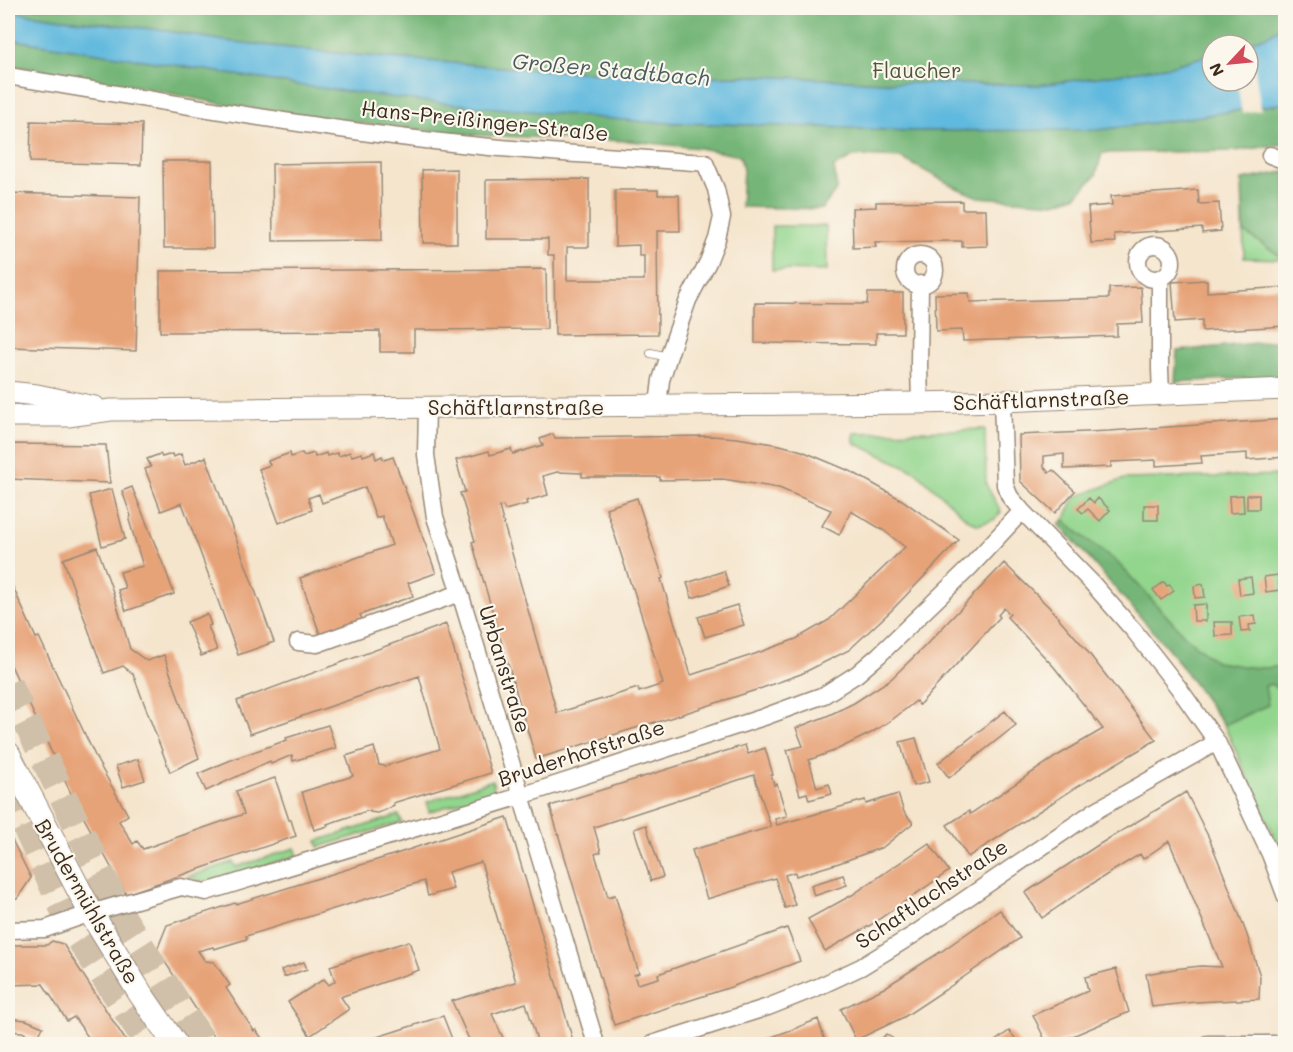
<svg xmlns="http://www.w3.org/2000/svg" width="1293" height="1052" font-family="Mali,sans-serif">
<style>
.green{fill:#92d58d;stroke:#668056;stroke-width:1.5}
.forest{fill:#75b678;stroke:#58704b;stroke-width:1.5}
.water{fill:#60b9de;stroke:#4e727e;stroke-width:1.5}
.pier{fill:#f5e5cd}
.building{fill:#e7a378;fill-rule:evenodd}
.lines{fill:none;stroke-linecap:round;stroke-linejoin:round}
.trunk-tunnel{stroke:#d0c0aa;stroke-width:28;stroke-dasharray:28 14;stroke-linecap:butt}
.service-casing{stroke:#988876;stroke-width:10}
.minor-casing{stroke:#988876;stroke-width:19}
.tertiary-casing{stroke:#988876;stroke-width:23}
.secondary-casing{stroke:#988876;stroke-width:26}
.service{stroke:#fff;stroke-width:8}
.minor{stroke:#fff;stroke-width:16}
.tertiary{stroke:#fff;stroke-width:21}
.secondary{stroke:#fff;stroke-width:24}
.labels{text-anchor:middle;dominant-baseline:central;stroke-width:4.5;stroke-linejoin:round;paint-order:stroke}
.park-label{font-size:21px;fill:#51553a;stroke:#fbf7ec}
.street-label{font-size:21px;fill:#3b2a1e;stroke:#fbf7ec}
.water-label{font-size:22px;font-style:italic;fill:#485c61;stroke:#fbf7ec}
</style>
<rect width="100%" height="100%" fill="#fbf7ec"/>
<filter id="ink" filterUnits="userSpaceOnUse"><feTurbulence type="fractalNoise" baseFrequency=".0167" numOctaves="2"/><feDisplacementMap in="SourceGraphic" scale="12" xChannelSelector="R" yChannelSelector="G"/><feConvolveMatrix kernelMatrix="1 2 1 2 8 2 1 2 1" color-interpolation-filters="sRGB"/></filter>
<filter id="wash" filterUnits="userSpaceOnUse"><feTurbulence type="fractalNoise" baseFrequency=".008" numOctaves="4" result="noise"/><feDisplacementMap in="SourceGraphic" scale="24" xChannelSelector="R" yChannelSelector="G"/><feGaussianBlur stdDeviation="1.35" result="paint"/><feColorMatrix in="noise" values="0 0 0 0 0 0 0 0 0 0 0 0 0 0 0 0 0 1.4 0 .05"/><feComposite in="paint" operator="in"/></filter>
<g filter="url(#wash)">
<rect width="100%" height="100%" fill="#f5e5cd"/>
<path class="green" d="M1285,172V259L1244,258L1242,180Z
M772,226H826L827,271L772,270Z
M985,429L986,484L1001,512L995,519L978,525L967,519L915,471L854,443V433Z
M1285,475V861L1224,725L1172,653L1084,537L1064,520L1075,497L1124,479Z
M493,780L494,791L429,812L427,802Z
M399,815L402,822L319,847L317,841Z
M295,848L298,856L208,882L187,877L233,862L236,867Z"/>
<path class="forest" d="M8,8H1285L1286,24L1266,37L1239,45H1212V54L1171,66L1092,78L1039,85L904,83L761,76L679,77L526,69L354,55L226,41L161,30L55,18L8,11Z
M8,39L175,65L304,86L645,122L822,127L911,131L1097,130L1175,120L1285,103V144L1235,151L1102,153L1096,175L1077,195L1055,203L978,197L957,188L901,158L855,156L834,167L837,189L822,209L741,207L743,170L740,156L699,148L629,141L472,135L365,124L222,104L124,84L8,65Z
M1285,172L1286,259H1285L1244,232L1242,180Z
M1285,340V376L1175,382L1177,351Z
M1064,520L1084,537L1117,562L1189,640L1217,662L1248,667L1265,668L1285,666V695L1271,684L1265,686L1268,705L1224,725L1172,653L1059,524Z"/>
<path class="water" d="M8,11L55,18L161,30L226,41L354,55L526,69L679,77L761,76L904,83L1039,85L1092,78L1171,66L1212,54V81H1248V45H1239L1265,37L1285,24V103L1175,120L1098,130L911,131L822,127L645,122L422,101L304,86L175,65L8,39Z"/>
<path class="pier" d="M1250,38L1261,110L1242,113L1237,81H1248V45H1236L1238,42Z"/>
<g id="blocks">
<path class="building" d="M31,121L142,124L141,165L30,162Z
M163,161H212L213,248H164Z
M381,162L382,240L273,241L272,164Z
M457,169V243H423L422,170Z
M589,179V247H567V280H644V256H639V245L615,246V190H658V195H679L680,231H657L658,334L555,335L554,255H548V239H486V180Z
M1198,190L1199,204L1219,203L1221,231L1202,233V228L1114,234L1115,242L1091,243L1088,207L1112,205L1111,196Z
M8,193L140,197L136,351L8,347Z
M962,201V209H986L987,246L962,247V241H955L875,242L876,247L853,248L852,208L876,207V202Z
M546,269L547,329L414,330V352H380V331L160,332V271Z
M1207,280V292L1286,287V326L1202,331V320L1175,322L1172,282Z
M1141,287L1143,323L1117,324V336L963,341L962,330L936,331L935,294L969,293L970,302L1109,298V288Z
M868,293H903V333H876V344L755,343V303L867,304Z
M1286,419V457L1247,460V453L1201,456L1202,463L1156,466V460L1111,462V467L1064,469V454L1044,456V467L1049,473L1053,470L1075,491L1055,513L1020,481L1019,435L1109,431Z
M553,434L555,438L712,436L737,438L780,445L802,451L852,472L902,500L959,540L892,610L849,650L801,674L762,688L655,723V722L536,759L472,542L475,541L460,493L465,492L456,460L489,451L490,455L511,449L513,454L543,445L540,439ZM557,472L582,473V477H660V480L723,479L779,488L831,510L822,526L839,535L851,511L883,530L905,547L829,620L796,639L752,655L691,675L661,579L663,578L637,498L606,508L632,588H633L663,684L639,692L638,688L557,713L499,507L503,506L505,510L527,504L526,501L548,495L543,476Z
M8,444L106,445L110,483L8,479Z
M350,452L352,456L362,453L363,456L374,452L376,459L382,456L384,460L393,457L436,573L408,583L413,596L360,615L362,619L320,634L300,578L392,545L382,516L376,518L365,487L322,503L319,494L308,498L312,510L279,523L259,469L270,465L268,461L290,453L291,457L302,453L304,456L314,453L315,457L326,453L327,456L337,453L339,456Z
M160,454L162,457L172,454L173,457L181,454L185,465L206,457L274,642L238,655L182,503L161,511L145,469L151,467L147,459Z
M132,487L167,574L174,594L126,611L118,590L125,588L120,572L143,566L129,520L131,516L122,491Z
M112,489L125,539L102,546L89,495Z
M1243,495L1244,512L1230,513L1229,496Z
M1247,495H1259V509H1247Z
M1089,498L1094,503L1098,498L1110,510L1100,521L1088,509L1083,513L1078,509Z
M1144,505H1158V520H1144Z
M97,547L113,592L130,649L147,661L164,655L199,758L170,772L133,674L123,666L104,673L63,559Z
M1004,563L1049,607L1084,647L1156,740L1075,788L968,857L947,825L969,811L970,814L1057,756L1103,729L1054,667L1007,617L1010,614L1004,608L998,615L1000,617L919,705L916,701L893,719L871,733L834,751L809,760L817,788L829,784L832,794L809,800L807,793L800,795L787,750L803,746L796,728L827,716L854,703L891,679L925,646Z
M724,571L729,586L692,598L687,583Z
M1278,575L1280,590L1266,592L1264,577Z
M8,576L36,638L39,637L98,762L128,815L119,821L133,844L137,841L143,849L244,814L236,791L275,778L289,820H291L296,836L126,894L74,800L8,659Z
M1251,577L1253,593L1240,595L1238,579Z
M1164,582L1167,586L1170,585L1174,591L1161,600L1153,590Z
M1203,584L1205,597L1195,598L1194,586Z
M1206,604V621H1194L1193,605Z
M737,605L744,625L705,637L698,617Z
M207,614L211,625L208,626L217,650L201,656L187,622Z
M1255,615L1256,624L1249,625L1250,631L1241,632L1239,617Z
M1214,622H1232V635L1215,636Z
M446,624L491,773L393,803L394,805L389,808L383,811L377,813L370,812V810L327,824L328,826L314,830L302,792L353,776L346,756L374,747L379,765L385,766L440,749L419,676L250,734L237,701Z
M1286,641V656L1280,657L1279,642Z
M1005,711L1016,725L949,778L938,763Z
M328,725L336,748L293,761L292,755L271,764L270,761L206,791L198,774L231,760L287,740L286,738Z
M916,738L929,782L913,786L900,742Z
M745,745L748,754L765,748L773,775H771L774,785L777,784L787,816L775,819L777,825L865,800L866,804L898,794L904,812L913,823L883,847L839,863L796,876L795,872L785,875L795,905L785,908L775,878L707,899L692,850L771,827L754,775L594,827L601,852L595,854L608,897L615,895L639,973L634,975L637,984L659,978L658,974L787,928L800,961L731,987L614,1025L550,806Z
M138,759L145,780L123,787L116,766Z
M1186,792L1209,838L1228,885L1247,935L1260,976L1259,999L1195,1002L1152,1007L1146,974L1174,969L1201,966L1222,967L1169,841L1143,859L1140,854L1087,887L1042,918L1025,893L1098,845Z
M507,817L574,1044H538L526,1003L492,1014L506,1044H471L452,1001L516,982L481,862L448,872L453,889L428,896L424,881L246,936L247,939L214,949L213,947L198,951L205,961L214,962L230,985L226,988L254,1031L256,1030L266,1044H219L157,950L167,925L235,903L236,904L396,854Z
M646,825L663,877L651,881L634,829Z
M8,832L31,878L17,899H8Z
M929,843L949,871L869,926L825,951L808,919L852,895Z
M843,875L847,885L814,896L811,885Z
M1000,910L1020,938L945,990L904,1017L856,1040L841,1009L884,988L942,951Z
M52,941L63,944L128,1044H93L74,1017L67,1021L43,984L8,985V945H47Z
M409,941L419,970L343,996L341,997L349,1009L310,1036L288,1002L324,979L329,985L335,981L330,966Z
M304,962L307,969L284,977L281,970Z
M1116,969L1129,1012L1054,1044H1047L1033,1015L1088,991L1085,977Z
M443,1016L454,1044H379L377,1037Z
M8,1018L26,1020L43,1027L37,1039L22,1032L8,1031Z
M818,1019L826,1044H752L791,1030Z
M1009,1031L1020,1044H991Z
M886,1034L901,1044H878Z"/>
</g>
</g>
<g filter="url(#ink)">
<use href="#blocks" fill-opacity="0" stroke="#988876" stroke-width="1.5"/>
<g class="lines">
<path class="trunk-tunnel" d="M8,684L122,917L203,1044
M8,788L73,929L149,1044"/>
<g class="service-casing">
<path id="service" d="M651,353L668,357"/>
</g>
<g class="minor-casing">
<path id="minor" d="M8,76C161,101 315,129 470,145C547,153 627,157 705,163L716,189L722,217L717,239L708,262L688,300L674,340L661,380L658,405
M1270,155L1286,161
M1138 262a17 17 0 1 1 34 0a17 17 0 1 1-34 0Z
M905 270a15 15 0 1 1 30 0a15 15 0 1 1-30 0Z
M1160,279V369L1161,394
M920,284L919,365L920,403
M1002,401L1005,485L1010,497L1022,511L1092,583L1135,632L1178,687L1217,742L1270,854L1286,897
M427,406L426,455L435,517L460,593L596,1044
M298,642L317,644L460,593
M8,930L45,929L91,913L181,887L206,892L521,796L764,717L824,695L857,674L879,655L969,568L1022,511
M652,1044L768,1007L818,987L861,967L913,935L1093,812L1217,742
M1207,1044H1286"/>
</g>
<g class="tertiary-casing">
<path id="tertiary" d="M8,392L37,395L95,407
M8,416H68L111,410L917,403L1002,401L1286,389"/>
</g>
<g class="secondary-casing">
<path id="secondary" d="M8,754L91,913L140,993L175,1044"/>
</g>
<use href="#service" class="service"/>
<use href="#minor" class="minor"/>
<use href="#tertiary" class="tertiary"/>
<use href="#secondary" class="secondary"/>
</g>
</g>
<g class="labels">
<g class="park-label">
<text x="917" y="69">Flaucher</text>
</g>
<g class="street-label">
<text transform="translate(485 120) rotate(6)">Hans-Preißinger-Straße</text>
<text transform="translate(1041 399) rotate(-2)">Schäftlarnstraße</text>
<text x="516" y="406">Schäftlarnstraße</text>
<text transform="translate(506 669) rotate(73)">Urbanstraße</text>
<text transform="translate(581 752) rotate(-18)">Bruderhofstraße</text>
<text transform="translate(931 893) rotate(-34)">Schaftlachstraße</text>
<text transform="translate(88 901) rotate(60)">Brudermühlstraße</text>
</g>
<g class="water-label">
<text transform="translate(611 69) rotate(5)">Großer Stadtbach</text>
</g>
</g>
<rect width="1293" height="1052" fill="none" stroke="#fbf7ec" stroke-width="30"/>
<g transform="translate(1230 63) rotate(244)"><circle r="28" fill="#fbf7ec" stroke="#aea59a" stroke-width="1.5"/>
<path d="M0-4.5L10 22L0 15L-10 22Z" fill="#d1495b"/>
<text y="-9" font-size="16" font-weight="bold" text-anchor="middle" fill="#3b2a1e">N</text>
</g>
</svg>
